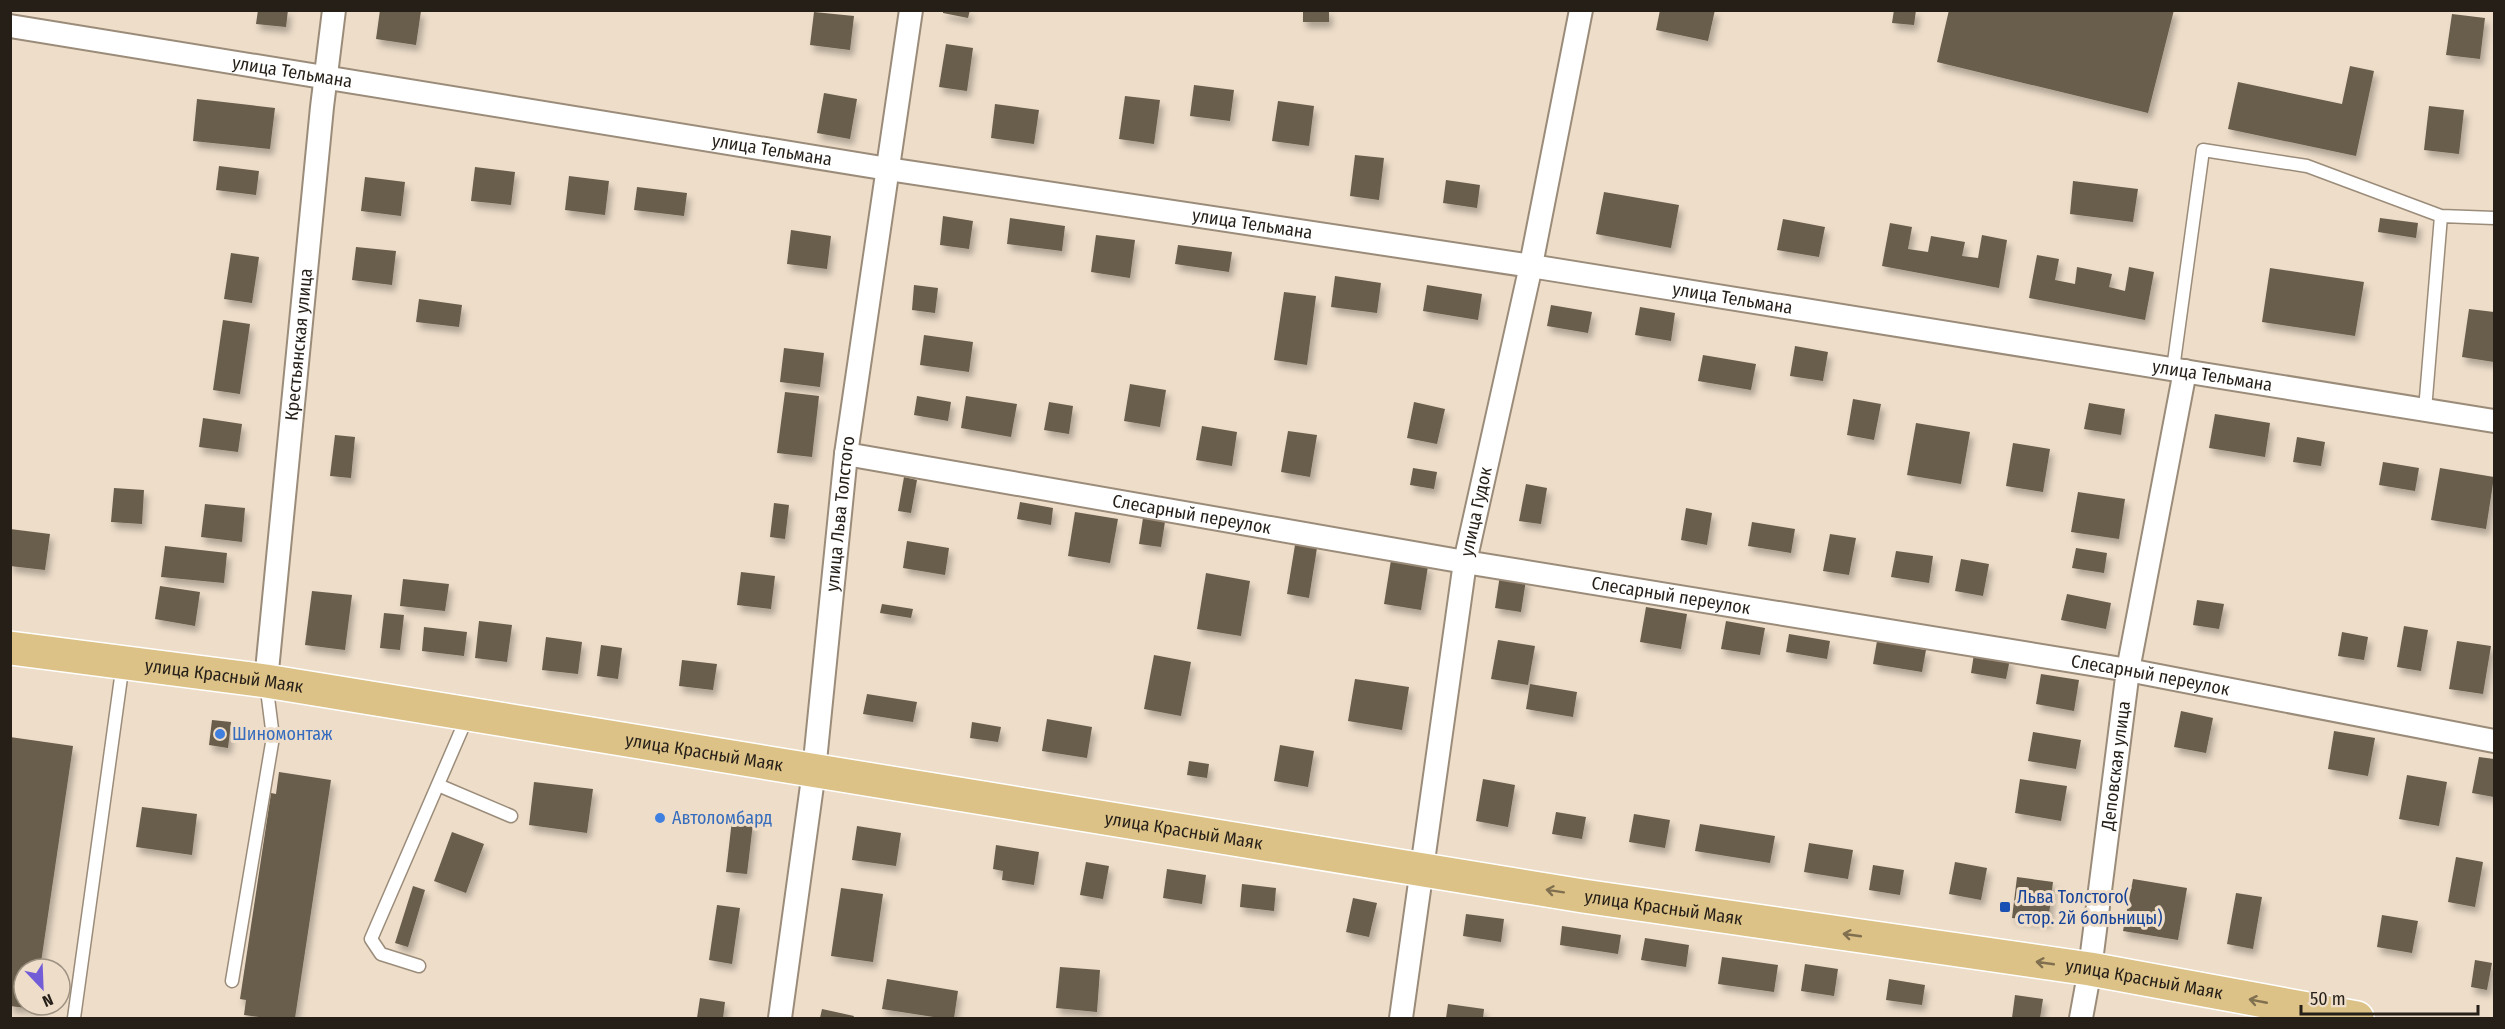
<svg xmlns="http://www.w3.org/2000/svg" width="2505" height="1029" font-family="'Fira Sans Condensed',sans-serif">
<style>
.building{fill:#695d4b;filter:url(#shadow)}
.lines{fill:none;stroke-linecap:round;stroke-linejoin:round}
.lane-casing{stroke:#9b8c7a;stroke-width:15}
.street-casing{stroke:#9b8c7a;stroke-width:26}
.primary-casing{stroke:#fff;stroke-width:36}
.lane{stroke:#fff;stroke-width:12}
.street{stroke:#fff;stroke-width:22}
.primary{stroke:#ddc287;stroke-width:33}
.oneway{stroke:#817050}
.shop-dot{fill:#3f7fe0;stroke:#edddc9;stroke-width:2}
.transit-dot{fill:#1a4fb4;stroke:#edddc9;stroke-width:2}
.labels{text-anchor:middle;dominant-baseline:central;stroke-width:6;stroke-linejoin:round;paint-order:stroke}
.street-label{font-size:18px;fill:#251f18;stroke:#edddc9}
.shop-label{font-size:18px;fill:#366cbe;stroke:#edddc9;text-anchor:start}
.transit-label{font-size:18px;fill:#164399;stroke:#edddc9;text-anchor:start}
</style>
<defs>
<filter id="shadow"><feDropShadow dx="3.5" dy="6" stdDeviation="3" flood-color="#0004"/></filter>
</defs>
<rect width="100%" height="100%" fill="#edddc9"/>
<path class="building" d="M258,10H288L286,27L256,24Z
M380,10L421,11L416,45L376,39Z
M943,10H970L968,18L943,13Z
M1303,10H1329V22H1303Z
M1660,10H1715L1708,41L1656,30Z
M1894,10H1916L1914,25L1892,23Z
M1949,10H2174L2148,113L1937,62Z
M814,12L854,16L850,50L810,45Z
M2452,14L2485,18L2480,59L2446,55Z
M946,44L973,48L967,91L939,87Z
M2350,66L2374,71L2356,156L2228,129L2238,82L2342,104Z
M1194,85L1234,90L1230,121L1190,116Z
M824,93L857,99L850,139L817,133Z
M1125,96L1160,100L1154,144L1119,139Z
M197,99L275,108L270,149L193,141Z
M1278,101L1314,106L1309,146L1272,141Z
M995,104L1039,110L1034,144L991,138Z
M2429,106L2464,110L2459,154L2424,150Z
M1355,155L1384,158L1379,200L1350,196Z
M219,166L259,171L256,195L216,190Z
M475,167L515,172L511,205L471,201Z
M569,176L609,181L605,215L565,210Z
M365,177L405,182L401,216L361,211Z
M1446,180L1480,185L1477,208L1443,203Z
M2073,181L2138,189L2133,222L2070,214Z
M637,187L687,193L684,216L634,210Z
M1604,192L1679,205L1671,248L1596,234Z
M943,216L973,221L969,249L940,245Z
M1010,218L1065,226L1062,251L1007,244Z
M2380,218L2418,223L2416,238L2378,232Z
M1783,219L1825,227L1819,257L1777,250Z
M1890,223L1912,227L1908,249L1928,252L1931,236L1965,242L1962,256L1978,258L1982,235L2007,240L1999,288L1882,266Z
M791,230L831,236L827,269L787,264Z
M1096,235L1135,240L1130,278L1091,272Z
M1178,245L1232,252L1229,272L1175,264Z
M356,247L396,251L392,285L352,280Z
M231,253L259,257L252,303L224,299Z
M2037,255L2059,259L2055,280L2075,284L2077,267L2112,274L2109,287L2125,291L2129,267L2154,272L2145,320L2029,298Z
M2270,268L2364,282L2355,336L2262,322Z
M1335,276L1381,283L1377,313L1331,307Z
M914,285L938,288L935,313L912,310Z
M1427,285L1482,294L1478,320L1423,311Z
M1284,292L1316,296L1307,365L1274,360Z
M419,299L462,305L459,327L416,322Z
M1551,305L1592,312L1588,333L1547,326Z
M1640,307L1675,313L1671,341L1635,335Z
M2469,309L2494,312V362L2462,357Z
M223,320L250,324L240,394L213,390Z
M924,335L973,342L969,372L920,365Z
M1795,346L1828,352L1823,381L1790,376Z
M784,348L824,353L820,387L780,382Z
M1703,355L1756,364L1751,390L1698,381Z
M1130,384L1166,390L1160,427L1124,421Z
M785,392L819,396L812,457L777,453Z
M917,396L951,402L948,421L914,415Z
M966,396L1017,404L1011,437L961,428Z
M1853,399L1881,404L1874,440L1847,435Z
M1049,402L1073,406L1069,434L1044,430Z
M1414,402L1445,409L1437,444L1407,438Z
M2089,403L2125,409L2121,435L2084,429Z
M2215,414L2270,423L2265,457L2209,448Z
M203,418L242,424L238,452L199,447Z
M1916,423L1970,432L1961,484L1907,475Z
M1202,426L1237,432L1232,466L1196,460Z
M1288,431L1317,435L1310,477L1281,472Z
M335,435L355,437L351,478L330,476Z
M2297,437L2325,442L2321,466L2293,462Z
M2013,443L2050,449L2043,492L2006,486Z
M2383,462L2419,468L2415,491L2379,485Z
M1413,468L1437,472L1434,489L1410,485Z
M2440,468L2494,477L2486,529L2431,520Z
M904,477L917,480L911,513L898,511Z
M1526,484L1547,488L1541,524L1519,521Z
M114,488L144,490L142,524L111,522Z
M2078,492L2125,499L2119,539L2071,532Z
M1020,502L1053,508L1051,525L1017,519Z
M774,503L789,505L785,539L770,537Z
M205,504L245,508L242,542L201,537Z
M1686,508L1712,513L1707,545L1681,540Z
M1075,512L1118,519L1110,563L1068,556Z
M1143,518L1165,522L1161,547L1139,544Z
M1752,522L1795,529L1791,553L1748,546Z
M10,529L50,534L45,570L10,566Z
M1830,534L1856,538L1849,575L1823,571Z
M907,541L949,548L945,575L903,568Z
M1295,545L1317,548L1309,598L1287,594Z
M165,546L227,553L224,583L161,577Z
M2076,548L2107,553L2104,573L2072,568Z
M1896,551L1933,556L1929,583L1891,577Z
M1961,559L1989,564L1983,596L1955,591Z
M1391,560L1428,566L1421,610L1384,604Z
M741,572L775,576L771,609L737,605Z
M1206,573L1250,581L1241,636L1197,629Z
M1500,575L1526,580L1521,612L1495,608Z
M403,579L449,584L445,611L400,606Z
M160,586L200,592L195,626L155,619Z
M312,591L352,595L345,650L305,645Z
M2067,594L2111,603L2106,629L2061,620Z
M2197,600L2224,604L2219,629L2193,625Z
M882,604L913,609L911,618L880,613Z
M1646,607L1687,614L1681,649L1640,642Z
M384,613L404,615L400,650L380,648Z
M479,621L512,625L507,662L475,658Z
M1726,621L1765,628L1760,655L1721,649Z
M2404,626L2428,630L2421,671L2397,667Z
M424,627L467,632L464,656L422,651Z
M2342,632L2368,637L2364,660L2338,656Z
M1789,634L1830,641L1827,659L1786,652Z
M546,637L582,642L578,674L542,670Z
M1498,640L1535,646L1528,685L1491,679Z
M1877,641L1926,650L1922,672L1873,664Z
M2457,641L2491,646L2483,694L2449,689Z
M601,645L622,648L618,679L597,676Z
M1974,654L2010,659L2006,679L1971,673Z
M1154,655L1191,662L1181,716L1144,709Z
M682,660L717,664L713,690L679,686Z
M2041,674L2079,680L2074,711L2036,704Z
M1355,679L1409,687L1402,730L1348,721Z
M1530,684L1577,692L1573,717L1526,709Z
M867,694L917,702L913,722L863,714Z
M2181,711L2213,718L2206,753L2174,747Z
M1047,719L1092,727L1087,758L1042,751Z
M212,720L231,722L228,748L209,745Z
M972,722L1001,727L998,742L970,738Z
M2334,731L2375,738L2368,776L2328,769Z
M2033,732L2081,740L2076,769L2028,761Z
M10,737L73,746L40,969H24V1005H35L34,1009L10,1006Z
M1280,745L1314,751L1308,787L1274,781Z
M2479,757L2494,759V797L2472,793Z
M1189,761L1209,764L1207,778L1187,775Z
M279,772L331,780L295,1018H267L244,1015L246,1000L240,999L271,793L276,794Z
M2407,775L2447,782L2439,826L2399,819Z
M1483,779L1515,785L1508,827L1476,821Z
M2020,779L2067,786L2061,821L2015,813Z
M534,782L593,789L587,833L529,825Z
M142,807L197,814L192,855L136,847Z
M1556,812L1586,817L1582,839L1552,834Z
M1634,814L1670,820L1665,848L1629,842Z
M732,820L753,823L747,874L726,872Z
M1700,824L1775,836L1770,863L1695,851Z
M857,826L901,833L896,866L852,860Z
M452,832L484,844L466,893L434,881Z
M1809,843L1853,850L1848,879L1804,872Z
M996,845L1039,852L1034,885L1002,880L1003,871L993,869Z
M2456,857L2483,862L2475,907L2448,902Z
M1086,862L1109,866L1103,899L1080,895Z
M1955,862L1987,868L1981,900L1949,894Z
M1873,865L1904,870L1900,895L1869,890Z
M1167,869L1206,875L1202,904L1163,898Z
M2017,877L2053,882L2048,922L2012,918Z
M2133,879L2187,888L2178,940L2123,931Z
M1242,884L1276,888L1274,911L1240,907Z
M413,886L425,890L408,947L395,943Z
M841,888L883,894L873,962L831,956Z
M2236,893L2262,897L2253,949L2227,944Z
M1353,898L1377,903L1369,937L1346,932Z
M717,905L740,908L732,964L709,960Z
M1466,914L1504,919L1501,942L1463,936Z
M2382,915L2418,921L2412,953L2377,947Z
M1562,926L1621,935L1618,954L1560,945Z
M1645,938L1689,945L1686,967L1641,960Z
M1722,957L1778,965L1774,992L1718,984Z
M2475,960L2492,963L2487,990L2471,987Z
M1805,964L1838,969L1834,996L1801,991Z
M1060,967L1100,970L1097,1012L1056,1008Z
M887,979L958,991L954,1018H940L882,1009Z
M1889,979L1925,985L1922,1005L1886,1000Z
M2015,995L2043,999L2040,1018H2012Z
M700,998L725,1002L723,1018H697Z
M1448,1004L1484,1009L1483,1018H1446Z
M822,1009L854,1016L853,1018H820Z"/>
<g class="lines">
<g class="lane-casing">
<path id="lane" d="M2441,216L2494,218
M2173,369L2203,150L2307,166L2441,216L2425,410
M438,785L511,816
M419,966L381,954L371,939L468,715
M232,981L273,737L266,682
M74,1018L123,663"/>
</g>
<g class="street-casing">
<g id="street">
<path id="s1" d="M10,26L888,169L1531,266L2494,421"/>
<path id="s2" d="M846,454L1465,562L2128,670L2494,741"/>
<path id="s3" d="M266,681L322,107L334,10"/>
<path id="s4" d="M780,1018L814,771L846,454L911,10"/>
<path id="s5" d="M1401,1018L1465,562L1530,270L1581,10"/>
<path id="s6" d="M2081,1018L2090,969L2128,670L2185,371"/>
</g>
</g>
<g class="primary-casing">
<g id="primary">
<path id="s7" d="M10,648L266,681L1583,896L2090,969L2357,1018"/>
</g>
</g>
<use href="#lane" class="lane"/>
<use href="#street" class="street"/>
<use href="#primary" class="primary"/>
</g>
<defs><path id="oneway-shaft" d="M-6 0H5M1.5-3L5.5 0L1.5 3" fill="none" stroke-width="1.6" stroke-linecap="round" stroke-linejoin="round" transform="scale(1.5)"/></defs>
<g class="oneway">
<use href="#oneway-shaft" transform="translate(1555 891) rotate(-171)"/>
<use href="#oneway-shaft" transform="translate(1852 935) rotate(-172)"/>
<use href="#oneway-shaft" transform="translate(2045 963) rotate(-172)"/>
<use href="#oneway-shaft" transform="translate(2258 1001) rotate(-169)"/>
</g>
<g class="shop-dot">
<circle cx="220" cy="734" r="6"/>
<circle cx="660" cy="818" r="6"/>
</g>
<rect class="transit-dot" x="1999" y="901" width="12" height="12" rx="3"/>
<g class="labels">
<g class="street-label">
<text stroke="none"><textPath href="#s1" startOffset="286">улица Тельмана</textPath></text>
<text stroke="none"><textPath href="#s1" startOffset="772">улица Тельмана</textPath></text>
<text stroke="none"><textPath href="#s1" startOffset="1258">улица Тельмана</textPath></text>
<text stroke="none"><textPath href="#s1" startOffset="1744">улица Тельмана</textPath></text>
<text stroke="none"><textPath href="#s3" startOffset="338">Крестьянская улица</textPath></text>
<text stroke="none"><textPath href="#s1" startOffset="2230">улица Тельмана</textPath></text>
<text stroke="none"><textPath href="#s5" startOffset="512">улица Гудок</textPath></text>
<text stroke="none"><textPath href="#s4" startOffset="508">улица Льва Толстого</textPath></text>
<text stroke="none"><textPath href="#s2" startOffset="351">Слесарный переулок</textPath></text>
<text stroke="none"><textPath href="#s2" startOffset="837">Слесарный переулок</textPath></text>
<text stroke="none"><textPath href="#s2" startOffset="1323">Слесарный переулок</textPath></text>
<text stroke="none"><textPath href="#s7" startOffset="216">улица Красный Маяк</textPath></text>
<text stroke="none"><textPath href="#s7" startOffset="702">улица Красный Маяк</textPath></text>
<text stroke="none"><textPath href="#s6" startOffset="255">Деповская улица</textPath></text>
<text stroke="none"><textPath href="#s7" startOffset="1188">улица Красный Маяк</textPath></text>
<text stroke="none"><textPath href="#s7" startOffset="1674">улица Красный Маяк</textPath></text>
<text stroke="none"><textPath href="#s7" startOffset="2160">улица Красный Маяк</textPath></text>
</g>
<g class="shop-label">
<text x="232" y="734">Шиномонтаж</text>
<text x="672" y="818">Автоломбард</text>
</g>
<g class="transit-label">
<text x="2017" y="897">Льва Толстого(<tspan x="2017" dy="21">стор. 2й больницы)</tspan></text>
</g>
</g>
<rect width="2505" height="1029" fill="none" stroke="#251f18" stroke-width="24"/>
<g transform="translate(42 987) rotate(157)"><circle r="28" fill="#edddc9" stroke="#9d9182" stroke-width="1.5"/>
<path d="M0-4.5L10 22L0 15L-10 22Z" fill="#735dd7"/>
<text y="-9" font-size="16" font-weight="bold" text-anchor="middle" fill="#251f18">N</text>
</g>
<path d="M2301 1005v9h177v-9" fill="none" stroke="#251f18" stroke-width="3"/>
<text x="2310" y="1005" font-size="18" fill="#251f18" stroke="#edddc9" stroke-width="4.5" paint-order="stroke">50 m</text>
</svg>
